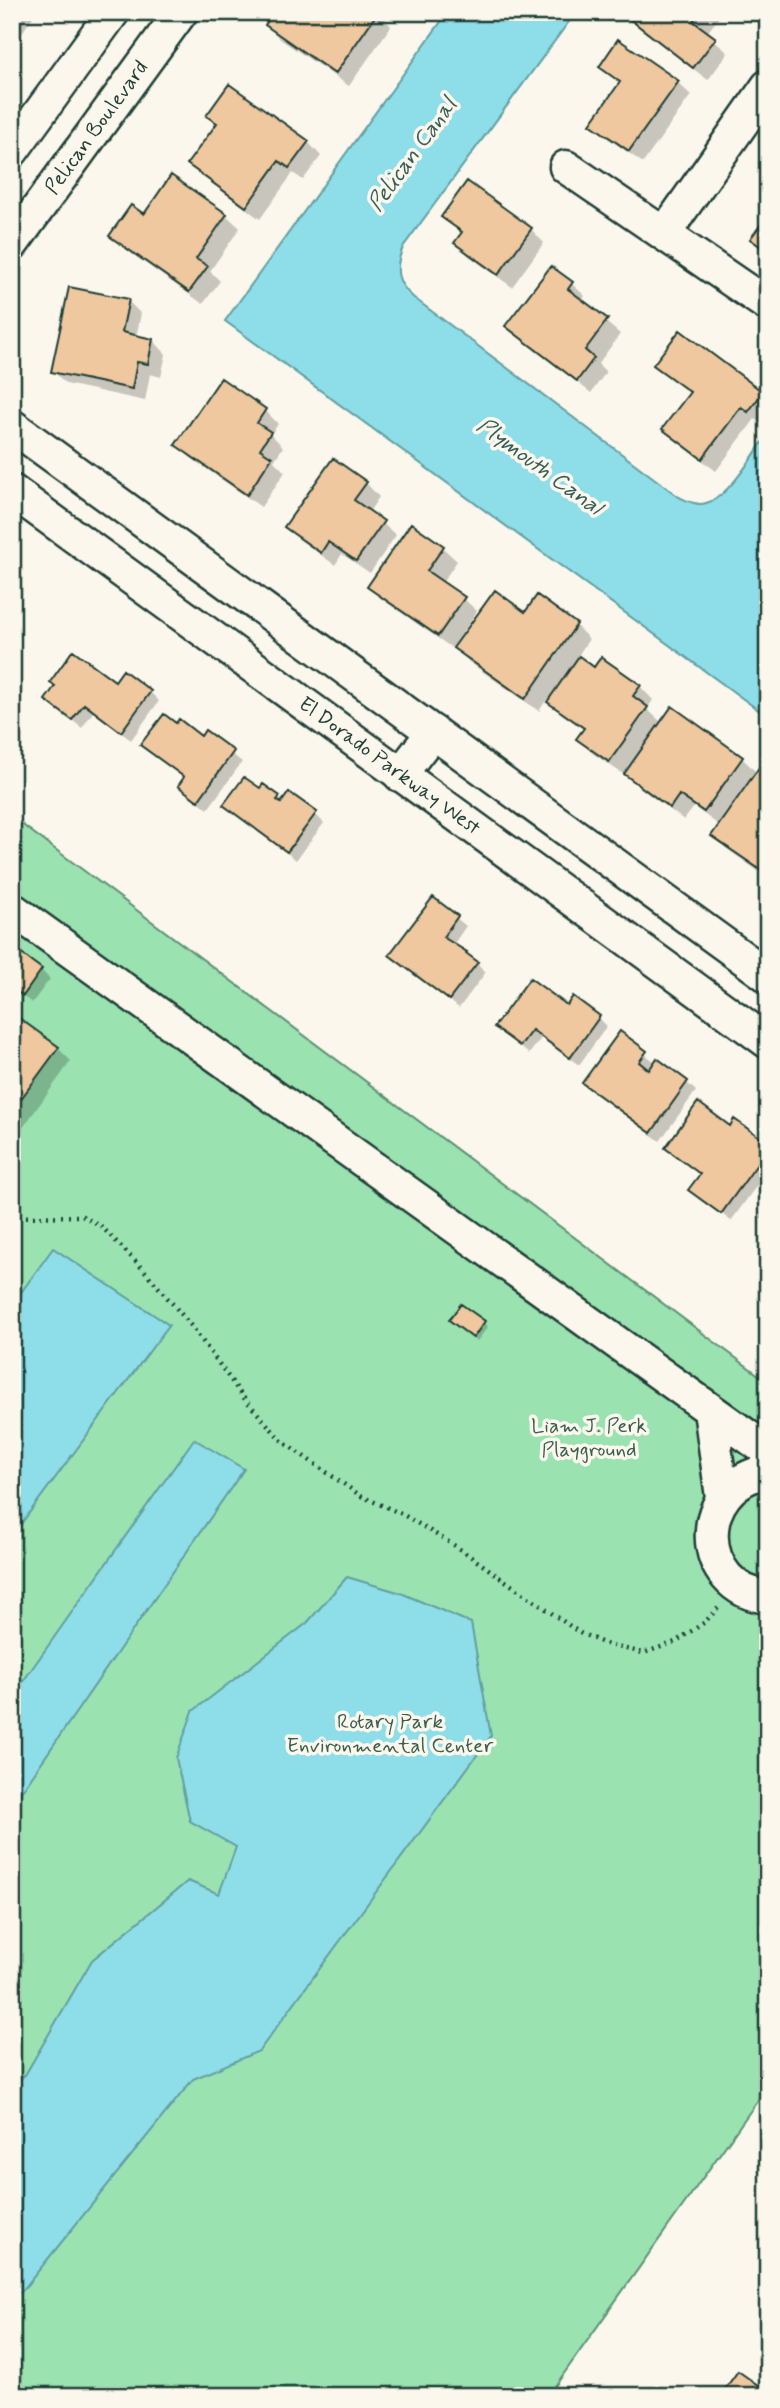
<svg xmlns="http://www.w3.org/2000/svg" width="780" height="2408" font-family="Mynerve,sans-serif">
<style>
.green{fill:#9ae3b1;stroke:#5c9072;stroke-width:2}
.water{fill:#8edee9;stroke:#629ea1;stroke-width:2}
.shadow{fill:#0003}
.building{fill:#efc89f;stroke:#1f3d34;stroke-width:2}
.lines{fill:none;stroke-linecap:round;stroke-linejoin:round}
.minor-casing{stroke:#1f3d34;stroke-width:37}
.path{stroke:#1f3d34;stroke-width:4.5;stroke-dasharray:2 5;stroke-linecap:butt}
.minor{stroke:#fbf7ec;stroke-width:32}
.labels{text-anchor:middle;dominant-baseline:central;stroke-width:7;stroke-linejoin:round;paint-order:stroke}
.street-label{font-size:21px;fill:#1f3d34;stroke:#fbf7ec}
.park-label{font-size:21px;fill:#385e4d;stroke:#fbf7ec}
.water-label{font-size:23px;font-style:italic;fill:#355d58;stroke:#fbf7ec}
</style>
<rect width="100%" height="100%" fill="#fbf7ec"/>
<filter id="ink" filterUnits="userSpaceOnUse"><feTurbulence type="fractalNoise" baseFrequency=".0143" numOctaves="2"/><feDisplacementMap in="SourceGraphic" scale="14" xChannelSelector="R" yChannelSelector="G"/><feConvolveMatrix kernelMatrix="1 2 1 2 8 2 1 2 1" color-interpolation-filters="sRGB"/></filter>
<g filter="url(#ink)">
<path class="green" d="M12,817L768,1382V2086L548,2396H12Z"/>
<path class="water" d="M448,12H576L403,247C394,269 396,283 414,298L679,497C688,501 697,506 706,503C729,497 754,454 768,434V717L225,321Z
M53,1248L169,1325L12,1536V1305Z
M194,1439L244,1469L12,1805V1697Z
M347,1577L401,1593L471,1623L491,1736L259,2051L193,2079L23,2290L12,2297V2085L25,2075L92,1960L188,1881L219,1894L236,1847L190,1821L176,1758L193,1711L307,1623Z"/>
<path class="shadow" d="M12,12H36L12,48Z
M378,12L391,26L349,86L280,39L267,25Z
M633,12H723L707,33L728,53L708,80L642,30L629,17Z
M601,66L677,82L691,95L643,163L606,137L593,123L620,84Z
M209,115L308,142L321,156L303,180L293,173L260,219L203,177L189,164L218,124Z
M172,177L226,215L240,228L210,271L220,281L203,304L125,249L111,236L145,217Z
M467,183L531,229L544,243L512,287L469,256L456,243L462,234L443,217Z
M571,283L585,296L581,301L620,334L598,364L606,372L591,393L521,339L507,326Z
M128,301L141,314L136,337L153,340L166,354L161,377L150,374L145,401L66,384L53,371Z
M656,365L762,393L768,399V416L762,424L755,419L716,471L678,442L664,429L690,394Z
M265,410L278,424L271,434L283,447L274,461L285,472L261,507L191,458L178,445Z
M366,483L379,497L369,512L396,535L370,573L342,554L335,565L300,540L287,527Z
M412,526L443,548L457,561L442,583L463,598L477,611L452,648L383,600L369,587Z
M537,598L576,626L589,639L577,657L595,670L640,686L653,700L647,709L662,723L673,709L742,758L757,773L768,774V878L727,849L713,835L720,826L694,807L684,820L639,787L625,772L623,774L592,753L579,739L585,730L563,715L547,699L539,711L469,662L456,648L526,614Z
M116,683L150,692L159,701L131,740L93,712L82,728L47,700Z
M205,733L242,762L208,809L180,786L185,779L143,745L202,738Z
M264,786L284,802L315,814L324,823L296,860L226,805L260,791Z
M433,899L466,926L453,945L466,953L486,972L459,1008L391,955Z
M12,955L41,970L50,979L32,1003L12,989Z
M567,1007L599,1018L607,1026L579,1065L541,1038L529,1054L497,1027Z
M12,1015L58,1048L71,1061L17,1136L12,1132Z
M620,1034L656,1063L658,1061L687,1083L696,1091L660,1141L593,1092L584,1083Z
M730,1128L768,1145V1170L731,1221L691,1190L701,1175L667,1148Z
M768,1206V1225L760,1217Z
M484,1323L488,1327L477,1341L455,1324Z"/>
<path class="building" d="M274,12H378L335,74L265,25Z
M631,12H700L693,21L716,38L693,68L627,17Z
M618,39L679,81L629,151L590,124L620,82L599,67Z
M229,84L309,141L289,168L279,161L246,207L187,164L217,123L206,116Z
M171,175L227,214L196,259L208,266L189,292L109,236L131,205L144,214Z
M467,181L532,228L498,275L454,243L462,232L441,217Z
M768,215V252L750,239Z
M551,266L573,282L568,289L608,319L585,350L594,358L577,381L505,326Z
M69,287L129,299L122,332L153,339L148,364L137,362L132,389L51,372Z
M680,330L763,392L748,412L741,407L702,459L662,429L690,392L653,365Z
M221,378L266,409L257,423L271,432L260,449L272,457L247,495L175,445Z
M333,458L367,482L354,500L384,521L356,561L328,542L321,553L284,527Z
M411,523L444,546L427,571L465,597L438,636L367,587Z
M495,590L525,612L537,595L577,624L525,699L453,648Z
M73,650L115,681L123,670L151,691L121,732L84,704L72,720L45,700L55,686L50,682Z
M579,656L594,667L601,657L641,685L633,696L648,707L609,762L576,739L584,728L547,702Z
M672,706L743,757L704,812L679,795L670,808L624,774Z
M164,714L176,723L179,719L201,736L205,730L234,751L198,801L178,786L184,777L140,745Z
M760,766L768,771V875L711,836Z
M244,777L260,788L263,784L280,796L277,800L281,803L289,792L317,812L287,852L223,805Z
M433,897L458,916L443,937L467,952L466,953L478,962L449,1000L389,955Z
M15,949L42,969L23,996L12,988V952Z
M530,978L567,1005L573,996L600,1016L570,1058L532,1030L520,1046L494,1027Z
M12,1013L59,1047L12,1111Z
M620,1031L647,1051L639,1062L649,1070L657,1058L688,1081L651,1133L582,1083Z
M698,1102L730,1126L734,1119L768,1143V1149L721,1214L688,1190L700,1174L665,1148Z
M461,1304L485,1321L473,1338L449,1320Z
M738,2371L768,2392V2396H720Z"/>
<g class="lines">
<g class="minor-casing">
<g id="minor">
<path d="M12,151L113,12"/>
<path d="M566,167L765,303"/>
<path d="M664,234L768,86"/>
<path id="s1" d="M12,244L181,12"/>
<path d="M12,426L768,976"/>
<path id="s2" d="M12,491L768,1042"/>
<path d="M400,775L433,732"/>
<path d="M12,909L768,1451"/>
<path d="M710,1410L722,1497"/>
<path d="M768,1471C691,1485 695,1590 768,1597"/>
</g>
</g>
<path class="path" d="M12,1217L82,1216L100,1225L144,1270L193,1328L243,1397L283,1442L361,1496L402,1514L457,1547L580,1633L608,1645L644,1653L675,1642L705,1622L718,1608"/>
<use href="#minor" class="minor"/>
</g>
</g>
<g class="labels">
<g class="street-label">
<text stroke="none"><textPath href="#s1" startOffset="144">Pelican Boulevard</textPath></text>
<text stroke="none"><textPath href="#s2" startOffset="467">El Dorado Parkway West</textPath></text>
</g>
<g class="park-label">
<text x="589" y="1426">Liam J. Perk<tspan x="589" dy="24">Playground</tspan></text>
<text x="390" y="1722">Rotary Park<tspan x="390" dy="24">Environmental Center</tspan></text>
</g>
<g class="water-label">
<text transform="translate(413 155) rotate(-54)">Pelican Canal</text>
<text transform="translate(539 467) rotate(36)">Plymouth Canal</text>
</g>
</g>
<rect width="780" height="2408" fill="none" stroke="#fbf7ec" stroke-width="42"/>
<rect x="21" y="21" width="738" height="2366" fill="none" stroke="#1f3d34" stroke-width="2.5" filter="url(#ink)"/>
</svg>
